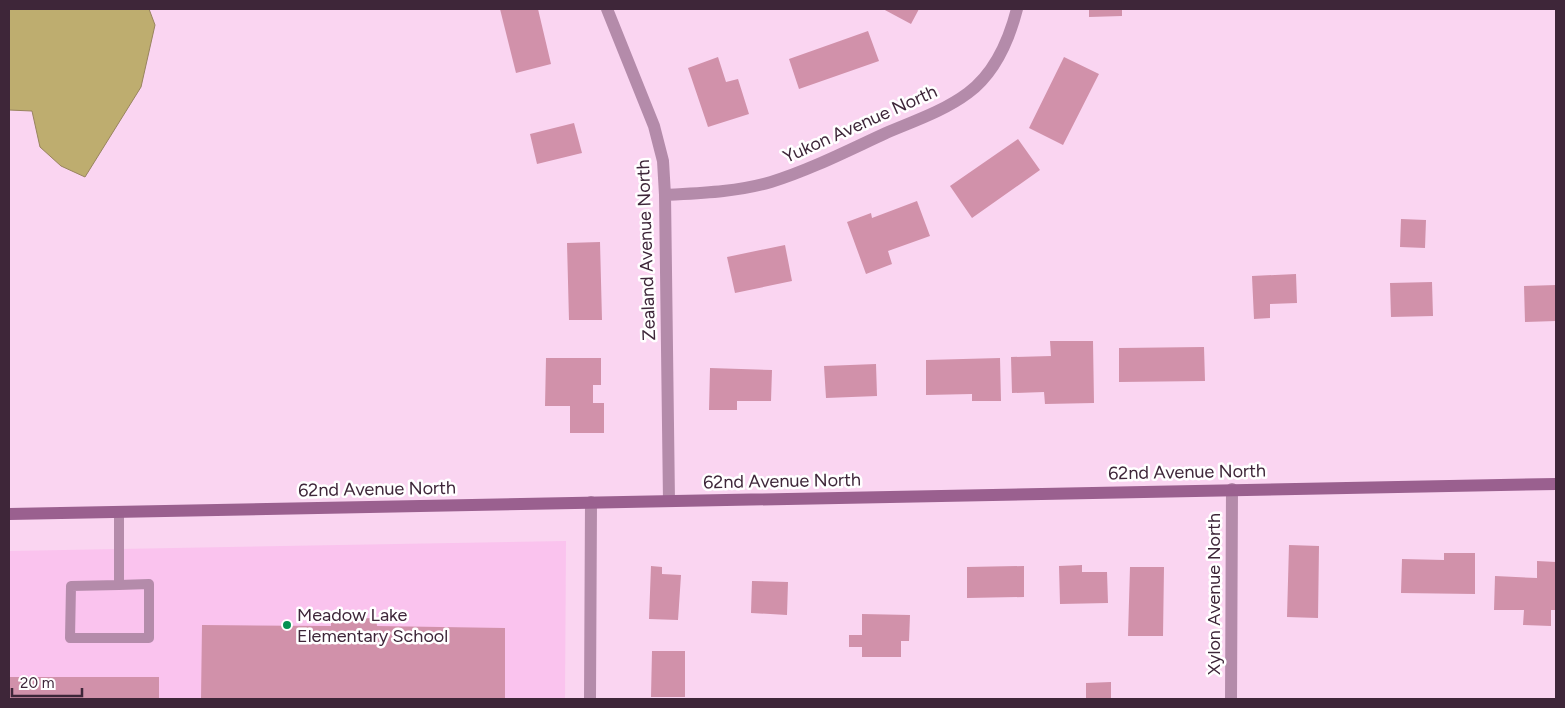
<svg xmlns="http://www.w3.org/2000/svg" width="1565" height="708" font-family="Figtree,sans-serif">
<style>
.built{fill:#fac3ee}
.water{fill:#bead6f;stroke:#98845f}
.building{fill:#d191aa}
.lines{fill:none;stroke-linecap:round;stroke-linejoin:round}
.lane{stroke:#b48baa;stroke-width:10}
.street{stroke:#b48baa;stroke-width:12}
.secondary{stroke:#9a608f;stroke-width:12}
.poi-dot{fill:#039252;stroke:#fff;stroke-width:2}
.labels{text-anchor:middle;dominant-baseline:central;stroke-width:5;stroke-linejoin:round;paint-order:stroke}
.street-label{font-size:18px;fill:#3e2639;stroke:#fff}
.poi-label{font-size:18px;fill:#3e2639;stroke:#fff;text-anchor:start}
</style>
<rect width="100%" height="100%" fill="#fad5f1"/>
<path class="built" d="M566,541L565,699H9V551Z"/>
<path class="water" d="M9,9H149L155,25L141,87L85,177L61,166L40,147L32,111L9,110Z"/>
<path class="building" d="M500,9H538L551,64L516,73Z
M883,9H919L911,24Z
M1089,9H1122V16L1089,17Z
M868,31L879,61L799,89L789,59Z
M718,57L726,82L738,79L749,114L708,127L688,68Z
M1064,57L1099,74L1063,145L1029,128Z
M574,123L582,153L537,164L530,134Z
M1018,139L1040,170L972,218L950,186Z
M917,201L930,236L888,251L892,264L866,274L847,222L871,213L872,218Z
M1401,219L1426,220L1425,248L1400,247Z
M600,242L602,320H569L567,243Z
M785,245L792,281L735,293L727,257Z
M1296,274L1297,303L1270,304V318L1254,319L1252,276Z
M1432,282L1433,316L1391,317L1390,283Z
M1556,285V321L1525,322L1524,286Z
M1050,341H1093L1094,403L1045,404L1044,392L1012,393L1011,357L1051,356Z
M1204,347L1205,381L1119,382V348Z
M546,358H601V385H593V403H604V433H570V406H545Z
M1000,358L1001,401H972V394L926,395V360Z
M876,364L877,396L826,398L824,366Z
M710,368L772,370L771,401H737V410H709Z
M1289,545L1319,546L1318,618L1287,617Z
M1444,553H1475V594L1401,593L1402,559L1444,560Z
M1537,561L1556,562V610H1551V626L1523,625L1524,610H1494L1495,576L1537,578Z
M1082,565V572H1107L1108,603L1060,604L1059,566Z
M651,566L662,567V574L681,575L678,620L649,619Z
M1024,566V597L967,598V567Z
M1130,567H1164L1163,636H1128Z
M752,581L788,582L787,615L751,613Z
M862,614L910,615L909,641H901V657H862V647H849V635H862Z
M376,618L377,626L505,628V699H201L202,625L331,626V619Z
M652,651H685V697H651Z
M9,677H159V699H9Z
M1111,682V699H1086V683Z"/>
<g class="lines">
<path class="lane" d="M119,512V585L71,586L70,638H149V584L119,585"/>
<path class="street" d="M607,9L654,126L663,161L665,195L669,501
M665,195C701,193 736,192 771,182C810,170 849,150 886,133C914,121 944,111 968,93C995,73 1009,40 1017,9
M590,699L591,502
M1231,699L1232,489"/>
<path class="secondary" d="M9,514L1556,484"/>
</g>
<circle class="poi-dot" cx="287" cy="625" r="5"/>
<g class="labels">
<g class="street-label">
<text transform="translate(860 124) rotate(-24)">Yukon Avenue North</text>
<text transform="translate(646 250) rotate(-92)">Zealand Avenue North</text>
<text transform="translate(1187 472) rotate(-1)">62nd Avenue North</text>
<text transform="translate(782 481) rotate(-1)">62nd Avenue North</text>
<text transform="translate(377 489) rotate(-1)">62nd Avenue North</text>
<text transform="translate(1214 594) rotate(-90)">Xylon Avenue North</text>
</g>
<g class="poi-label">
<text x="297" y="615">Meadow Lake<tspan x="297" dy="21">Elementary School</tspan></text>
</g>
</g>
<rect width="1565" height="708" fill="none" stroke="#3e2639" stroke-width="20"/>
<path d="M12 688v8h70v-8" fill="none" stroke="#3e2639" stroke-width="2.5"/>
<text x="20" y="688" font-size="15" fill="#3e2639" stroke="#ffffff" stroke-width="4" paint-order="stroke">20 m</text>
</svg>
